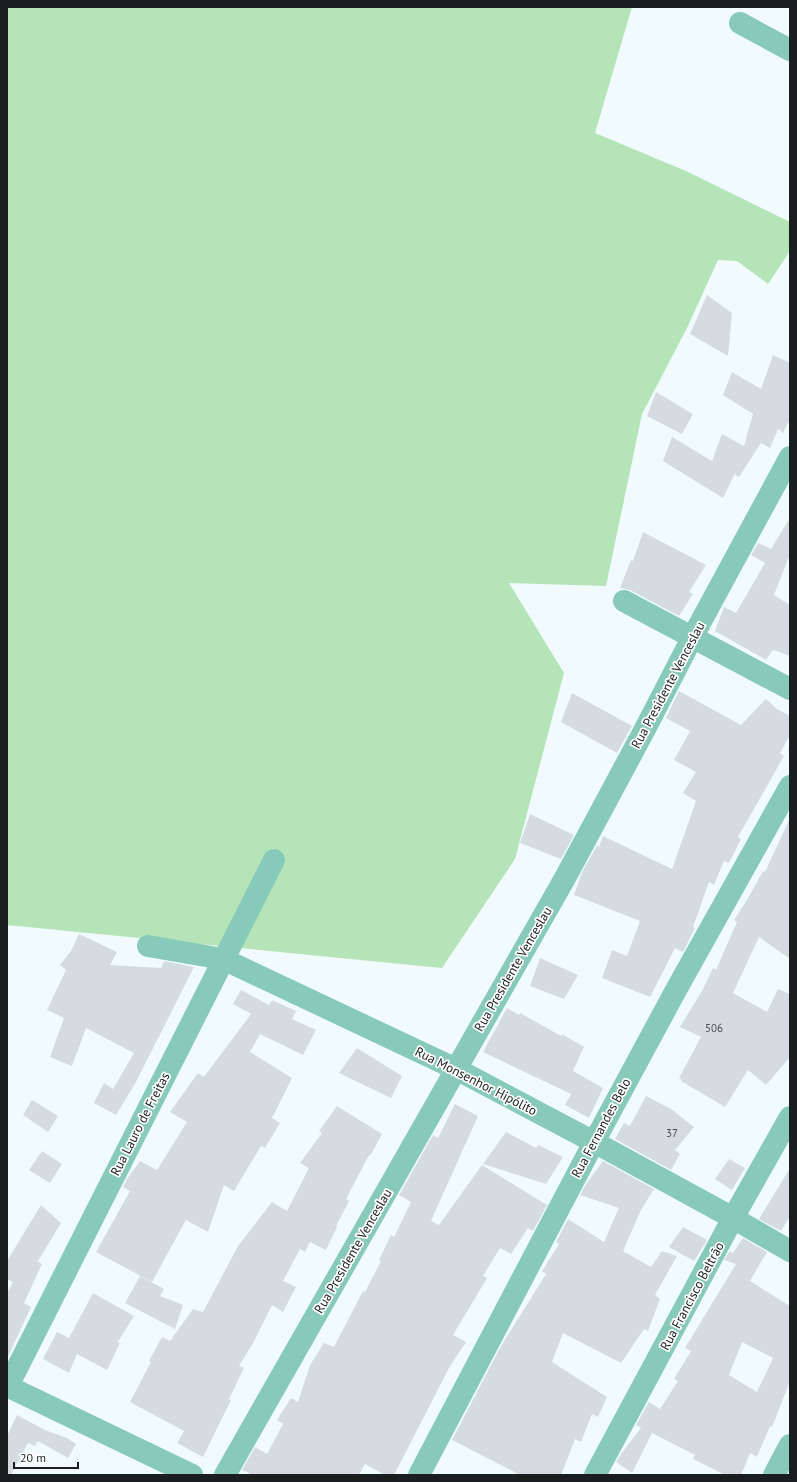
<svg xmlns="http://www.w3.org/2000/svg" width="797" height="1482" font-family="'PT Sans',sans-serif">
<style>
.green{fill:#b5e4b8}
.building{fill:#d4dce1;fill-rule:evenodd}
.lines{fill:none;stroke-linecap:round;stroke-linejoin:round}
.minor{stroke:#87cab9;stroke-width:22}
.labels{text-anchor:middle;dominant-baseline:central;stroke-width:3.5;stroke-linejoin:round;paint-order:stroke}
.number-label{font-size:11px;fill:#484e4f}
.street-label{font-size:13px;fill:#1a1e1e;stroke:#fff}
</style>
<rect width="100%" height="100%" fill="#f1fbfd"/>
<path class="green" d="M7,7H632L595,133L686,171L790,222V251L768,284L737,261L718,260L687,328L642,414L606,586L509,583L564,673L515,859L442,968L7,925Z"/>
<path class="building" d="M707,295L732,313L728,356L690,334Z
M773,355L790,363V419L783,433L778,429L770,448L761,443L739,477L735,475L736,471L723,498L663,461L672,437L712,461L722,434L744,446L753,414L723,395L732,372L761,389Z
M656,392L693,414L682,434L647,416Z
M790,518V554L774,595L790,605V656L773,650L766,660L715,631L724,607L736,613L765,563L751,555L758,543L771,549Z
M643,532L706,565L689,592L693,594L679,616L630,590L620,588L631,560L633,561Z
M679,691L741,725L766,699L777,709L790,716V735L780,753L784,756L738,837L741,839L729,863L724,861L714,885L709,882L693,927L695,928L683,952L675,948L650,997L602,978L612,950L627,956L640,921L574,895L582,872L597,846L599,847L603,836L672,869L696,801L683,793L696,772L674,760L690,731L666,718Z
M572,693L632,726L617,753L561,722Z
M530,814L574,835L561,859L520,843Z
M790,818V959L759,937L733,993L767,1012L778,989L790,994V1057L766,1085L748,1070L725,1107L681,1081L682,1080L679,1078L701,1037L680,1027L702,991L713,968L716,970L737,922L734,920L747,900L763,871L765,872Z
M79,934L117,952L110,965L161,968L164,961L194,967L136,1082L116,1115L94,1103L104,1083L113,1089L134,1053L86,1028L72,1066L50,1057L64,1018L47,1010L66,970L60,965L71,951Z
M540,958L578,975L564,999L530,986Z
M241,990L269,1005L272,1000L296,1011L292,1019L316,1030L303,1055L260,1034L250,1052L292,1078L272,1118L280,1123L265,1148L261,1146L234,1191L224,1185L208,1232L186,1220L152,1282L96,1252L130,1191L123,1187L127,1179L140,1161L157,1170L187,1122L170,1112L198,1073L204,1077L251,1014L233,1004Z
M507,1008L519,1015L520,1013L561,1036L562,1034L584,1047L573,1071L603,1088L589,1118L565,1105L571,1094L483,1052Z
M357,1048L402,1076L391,1098L339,1073Z
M646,1096L671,1109L694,1127L675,1150L680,1154L671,1170L615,1139L624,1123L630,1126Z
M32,1100L58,1116L48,1132L23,1115Z
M455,1104L478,1116L431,1221L439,1225L482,1165L547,1205L533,1231L528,1228L511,1254L500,1248L483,1276L487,1278L453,1335L466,1342L450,1366L394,1475H385L365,1464L359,1475H253L242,1470L255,1447L267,1454L283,1424L277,1420L291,1398L298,1402L310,1365L324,1343L334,1347L363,1291L365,1292L381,1261L379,1260L391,1235L394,1237L411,1202L399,1195L433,1135L438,1138Z
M337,1106L382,1134L370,1156L369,1155L346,1199L349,1201L336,1226L337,1227L326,1250L310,1242L305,1252L300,1249L283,1281L296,1287L283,1312L272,1305L253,1343L239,1366L244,1368L229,1399L231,1400L203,1457L177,1443L184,1431L130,1402L151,1362L149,1361L162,1337L170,1341L193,1309L203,1312L238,1246L272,1202L287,1211L309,1168L300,1163L322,1133L319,1131Z
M506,1132L536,1148L538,1145L563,1157L546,1184L483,1164Z
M42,1151L62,1164L50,1183L29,1170Z
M729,1159L745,1168L732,1190L715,1179Z
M603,1161L654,1189L641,1210L623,1251L651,1267L662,1251L677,1256L655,1295L660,1299L648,1331L644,1329L621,1363L563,1333L552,1362L607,1397L598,1417L592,1414L581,1442L575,1439L561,1475H520L452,1440L501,1346L546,1274L542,1271L559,1244L556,1242L568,1219L604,1242L619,1208L580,1195L586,1184Z
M790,1168V1216L781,1231L759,1219Z
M41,1205L61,1223L38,1261L42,1264L24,1303L31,1307L7,1359V1293L13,1282L7,1279V1261Z
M683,1227L707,1240L694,1261L669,1247Z
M743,1238L767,1252L750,1281L790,1306V1381L772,1427L770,1426L757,1457L750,1453L741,1475H725L693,1459L695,1455L652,1433L632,1473L616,1462L621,1454L641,1428L636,1425L649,1402L660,1409L678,1381L674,1379L691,1351L685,1348L736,1264L724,1260L730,1251L733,1253ZM742,1342L773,1358L757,1392L729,1375Z
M140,1276L164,1289L160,1296L183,1305L175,1329L125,1303Z
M93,1293L134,1316L118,1342L120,1343L107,1370L77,1354L69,1373L43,1359L57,1332L69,1338Z
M17,1415L45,1430L67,1438L76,1444L68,1458L38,1441L35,1446L28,1443L11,1475H7V1436Z"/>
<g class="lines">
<path class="minor" d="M740,23L790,50
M624,601L790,689
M148,946L223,959L456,1069L594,1142L733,1218L790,1251
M7,1386L192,1475
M7,1388L274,860
M225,1475L565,878L645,729L692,638L790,457
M419,1475L594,1142L676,990L790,786
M595,1475L733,1218L790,1117
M774,1475L790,1445"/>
</g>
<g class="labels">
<g class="number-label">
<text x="714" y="1028">506</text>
<text x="672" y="1133">37</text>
</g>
<g class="street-label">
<text transform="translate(668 685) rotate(-62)">Rua Presidente Venceslau</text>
<text transform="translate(513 969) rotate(-60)">Rua Presidente Venceslau</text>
<text transform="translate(476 1081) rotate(27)">Rua Monsenhor Hipólito</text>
<text transform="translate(140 1124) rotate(-63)">Rua Lauro de Freitas</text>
<text transform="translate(601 1128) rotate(-62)">Rua Fernandes Belo</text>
<text transform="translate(353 1251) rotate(-60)">Rua Presidente Venceslau</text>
<text transform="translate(692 1296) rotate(-62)">Rua Francisco Beltrão</text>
</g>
</g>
<rect width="797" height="1482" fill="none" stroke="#1a1e1e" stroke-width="16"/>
<path d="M14 1462v6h64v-6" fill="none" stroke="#1a1e1e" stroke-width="2"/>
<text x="20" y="1462" font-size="12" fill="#1a1e1e" stroke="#ffffff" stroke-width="3" paint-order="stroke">20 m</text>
</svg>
